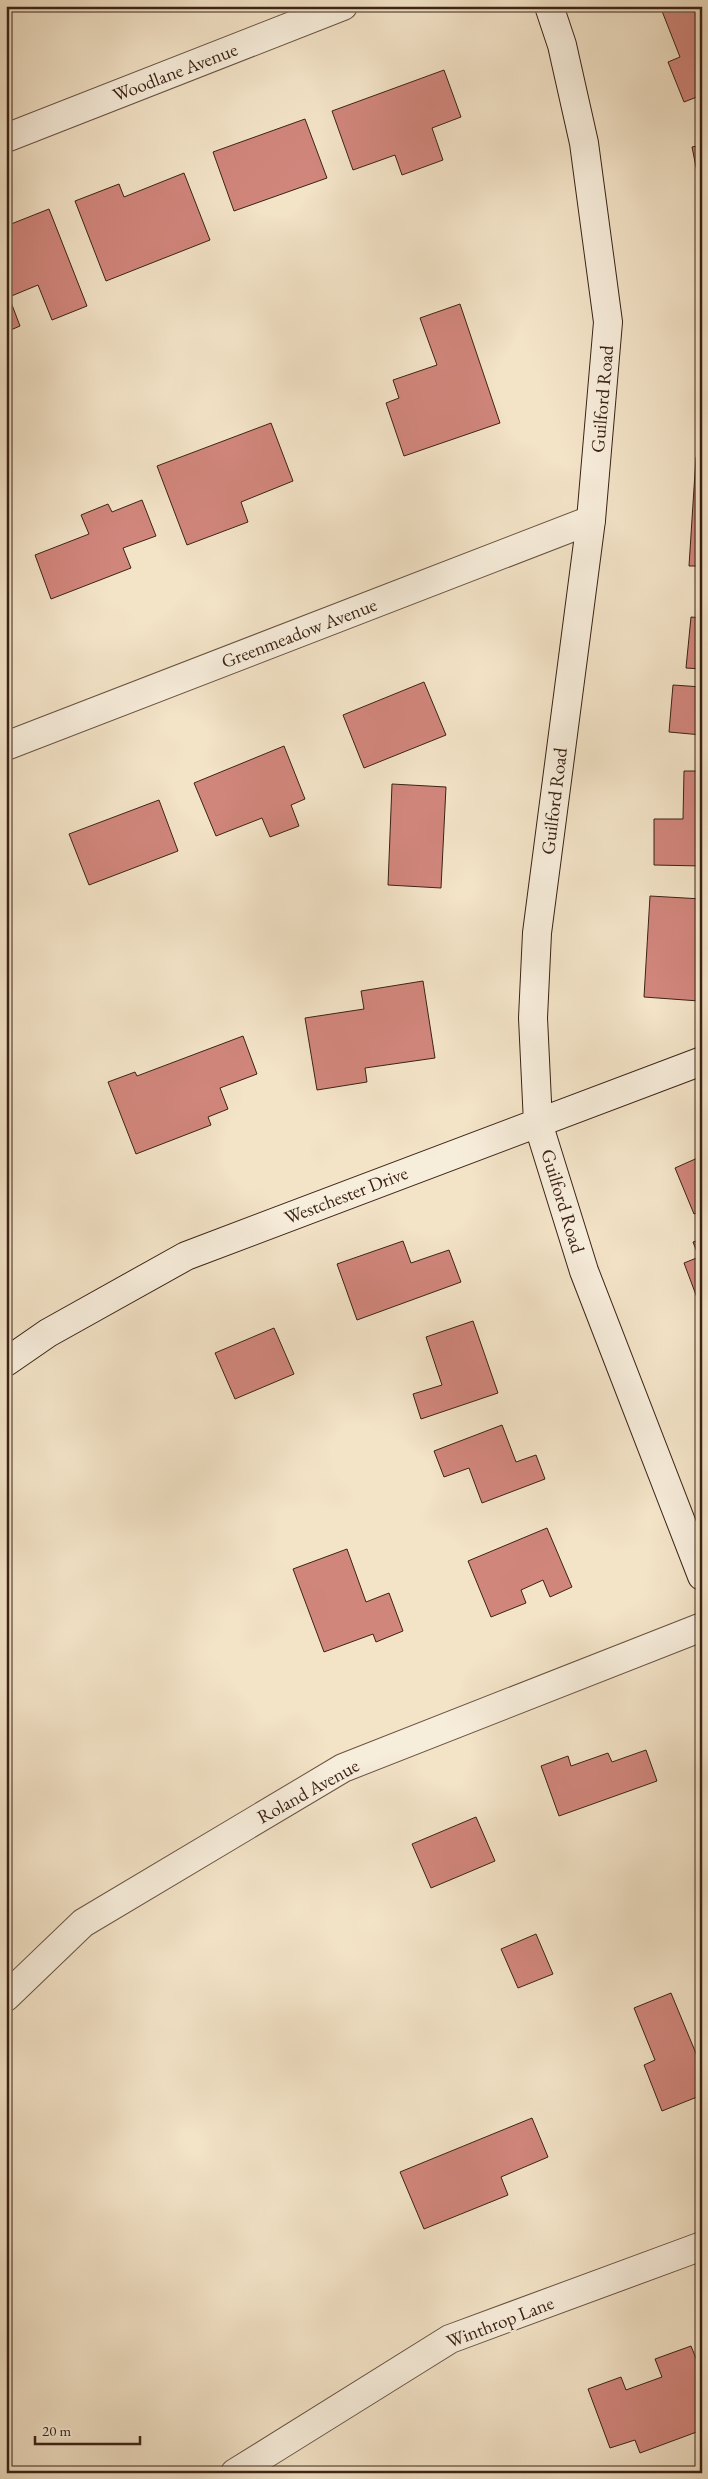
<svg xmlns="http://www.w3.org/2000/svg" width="708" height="2479" font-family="'EB Garamond',serif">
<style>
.building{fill:#d1867c;stroke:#3b2316}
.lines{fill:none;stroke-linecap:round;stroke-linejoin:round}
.street-casing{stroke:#695342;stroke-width:30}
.secondary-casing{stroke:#3b2316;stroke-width:30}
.street{stroke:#f7eddb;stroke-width:28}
.secondary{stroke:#f7eddb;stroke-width:28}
.labels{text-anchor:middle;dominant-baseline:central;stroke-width:4;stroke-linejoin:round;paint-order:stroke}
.street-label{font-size:19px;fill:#3b2316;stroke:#f7eddb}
</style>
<rect width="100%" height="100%" fill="#f3e3c7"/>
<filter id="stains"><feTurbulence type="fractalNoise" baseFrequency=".004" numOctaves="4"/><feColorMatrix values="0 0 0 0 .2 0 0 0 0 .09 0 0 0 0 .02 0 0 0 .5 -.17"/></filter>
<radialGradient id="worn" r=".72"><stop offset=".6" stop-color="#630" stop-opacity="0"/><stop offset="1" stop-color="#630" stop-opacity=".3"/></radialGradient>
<path class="building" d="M660,6H702V95L684,102L668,62L680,57Z
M444,70L461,117L432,128L443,160L402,175L395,155L353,170L332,111Z
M305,119L327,178L234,211L213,152Z
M702,145V197L692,147Z
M184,173L210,240L106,281L75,201L119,184L124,197Z
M49,209L87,306L52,320L38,285L9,297L20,326L6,332V226Z
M460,304L500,423L404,456L386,403L399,398L393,380L437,365L420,318Z
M271,423L293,481L241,502L248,522L187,545L157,466Z
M696,457H702V566H689Z
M142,500L156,536L123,548L131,568L51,599L35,555L89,534L81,515L108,504L112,512Z
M691,617L702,618V669L686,668Z
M424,682L446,735L364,768L343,715Z
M673,685L702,687V735L669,732Z
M284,746L305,799L291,805L299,826L270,837L262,818L216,836L194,783Z
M684,771H702V866L654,865V819H683Z
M392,784L446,787L441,888L388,885Z
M159,800L178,851L89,885L69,834Z
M650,896L702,899L699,1001L644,997Z
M423,981L435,1058L365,1068L367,1082L317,1090L305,1018L364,1009L361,991Z
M243,1036L257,1074L220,1088L228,1109L208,1117L211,1125L136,1154L108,1082L135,1072L137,1076Z
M702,1156V1211L694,1214L675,1168Z
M702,1239V1311L684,1263L699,1257L693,1242Z
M403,1241L411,1263L449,1250L461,1282L357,1320L337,1264Z
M473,1321L498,1393L421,1419L413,1394L442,1385L426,1337Z
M274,1328L294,1374L235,1399L215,1353Z
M502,1425L516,1462L536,1455L545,1479L482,1503L469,1468L444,1477L434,1451Z
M547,1528L572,1587L550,1597L543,1580L521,1590L526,1603L491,1617L468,1561Z
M347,1549L366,1602L389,1593L403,1631L376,1642L373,1634L324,1652L293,1569Z
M646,1750L657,1781L559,1816L541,1766L568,1756L571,1766L608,1753L612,1762Z
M476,1817L495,1861L431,1888L412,1844Z
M536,1934L553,1974L518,1988L501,1949Z
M671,1993L702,2068V2095L662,2111L644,2065L655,2060L634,2008Z
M532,2118L548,2157L501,2177L508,2195L424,2229L400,2172Z
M691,2346L702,2373V2430L640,2453L635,2440L610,2448L588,2389L621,2377L626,2390L662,2377L655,2359Z"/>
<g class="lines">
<g class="street-casing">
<path id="street" d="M6,138L343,6
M6,746L591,520
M6,1997L83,1923L343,1768L702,1627
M235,2473L450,2339L702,2246"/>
</g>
<g class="secondary-casing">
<path id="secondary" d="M549,6L562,45L584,143L608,322L591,520L537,933L533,1018L538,1123L584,1271L702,1576
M6,1362L48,1333L186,1256L702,1061"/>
</g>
<use href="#street" class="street"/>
<use href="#secondary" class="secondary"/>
</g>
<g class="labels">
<g class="street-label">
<text transform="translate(175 72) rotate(-21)">Woodlane Avenue</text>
<text transform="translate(602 399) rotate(-85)">Guilford Road</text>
<text transform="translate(299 633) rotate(-21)">Greenmeadow Avenue</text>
<text transform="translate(554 801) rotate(-83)">Guilford Road</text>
<text transform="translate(346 1195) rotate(-21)">Westchester Drive</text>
<text transform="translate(563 1201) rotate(73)">Guilford Road</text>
<text transform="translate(308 1791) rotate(-29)">Roland Avenue</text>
<text transform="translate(500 2322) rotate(-21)">Winthrop Lane</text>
</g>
</g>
<rect width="708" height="2479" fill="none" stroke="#f3e3c7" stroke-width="25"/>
<rect x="8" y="8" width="693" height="2464" fill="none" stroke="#3b2316" stroke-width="2.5"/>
<rect x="12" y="12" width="683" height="2454" fill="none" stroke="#3b2316"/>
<path d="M35 2436v8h105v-8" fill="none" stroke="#3b2316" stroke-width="2.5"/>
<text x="42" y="2436" font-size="15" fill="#3b2316" stroke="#f7eddb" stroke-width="4" paint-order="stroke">20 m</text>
<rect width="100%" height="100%" filter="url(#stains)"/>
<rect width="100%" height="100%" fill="url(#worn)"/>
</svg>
